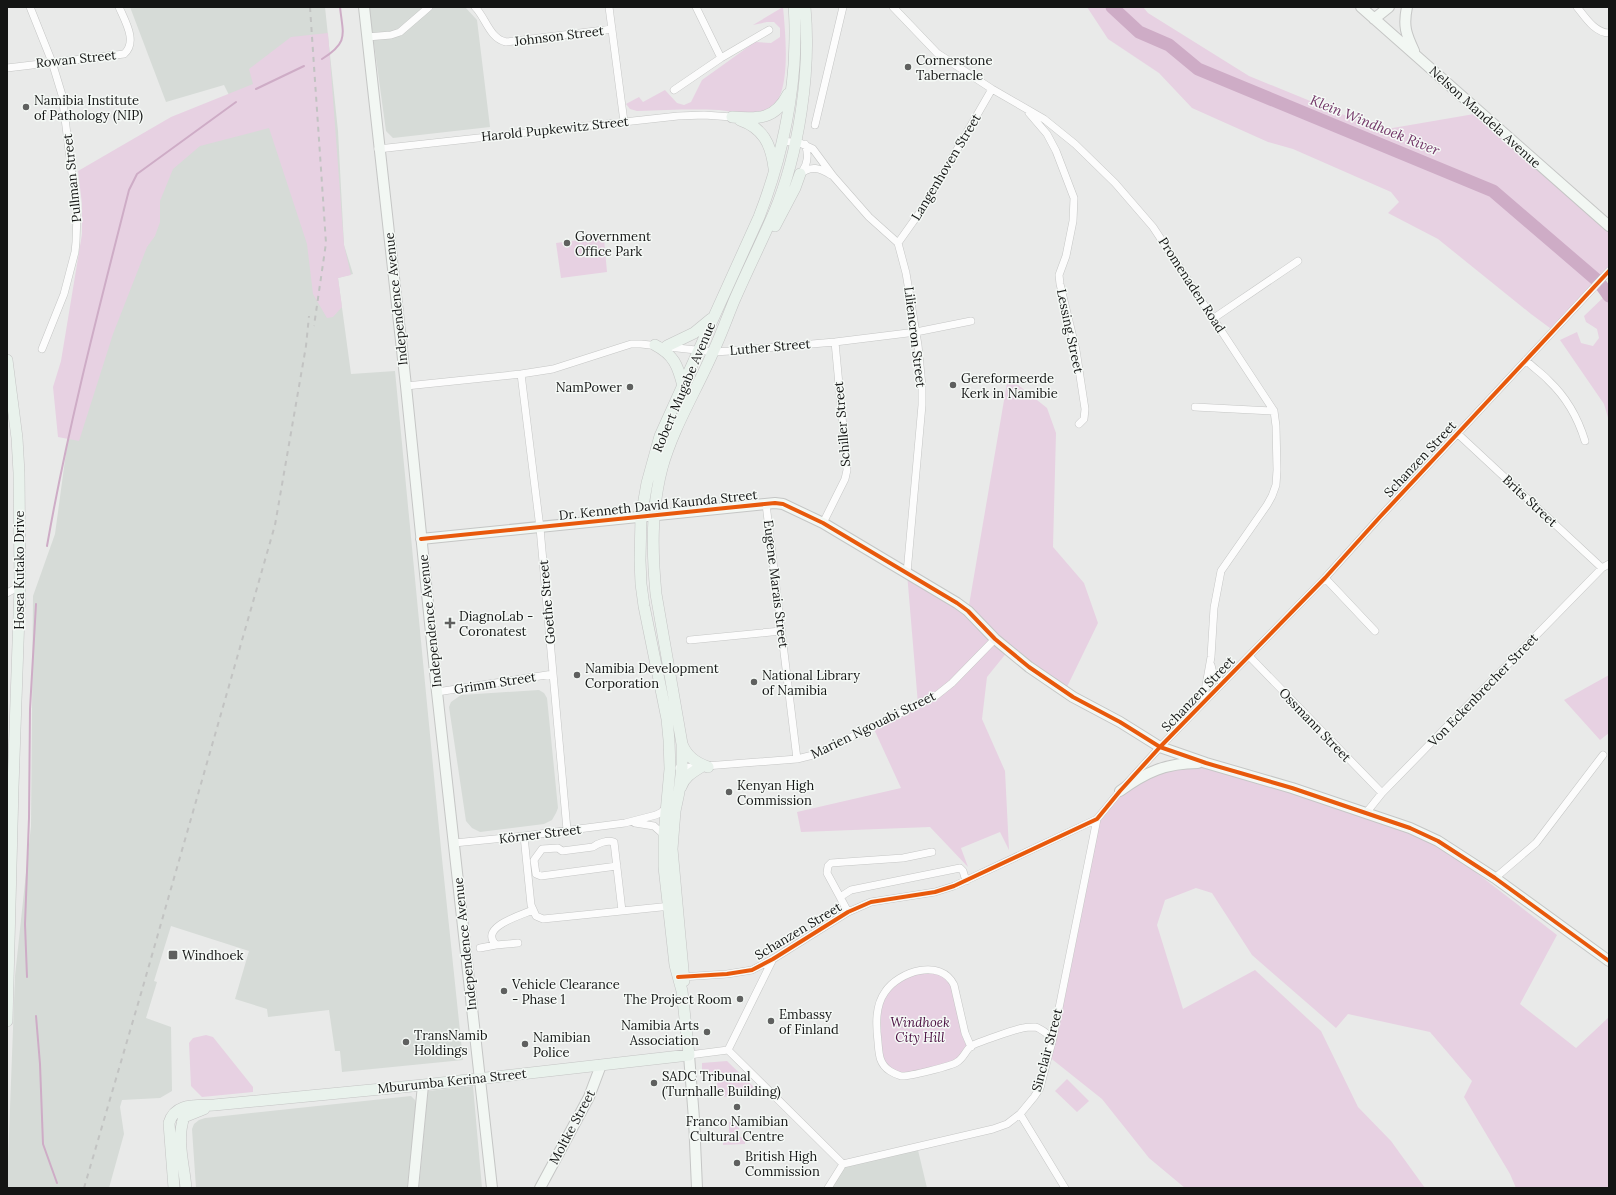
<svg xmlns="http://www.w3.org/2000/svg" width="1616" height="1195" font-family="Lora,serif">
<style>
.built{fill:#d6dbd7}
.green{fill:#e7d1e2}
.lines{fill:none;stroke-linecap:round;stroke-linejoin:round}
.stream{stroke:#ceacc6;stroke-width:2}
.river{stroke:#ceacc6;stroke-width:13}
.street-casing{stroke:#c5c6c5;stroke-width:8}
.secondary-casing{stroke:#c5c6c5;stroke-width:12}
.primary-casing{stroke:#c4c4c4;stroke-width:12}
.street{stroke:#fcfcfc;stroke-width:7}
.secondary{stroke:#f2f7f3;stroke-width:10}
.primary{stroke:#e9f2ec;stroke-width:11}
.rail{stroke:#c2c3c2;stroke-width:2;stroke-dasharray:5 5;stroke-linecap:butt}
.cycleway-casing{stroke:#f5f9f6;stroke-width:6}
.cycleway{stroke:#e8590c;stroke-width:4}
.poi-dot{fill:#5f605f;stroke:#f5f9f6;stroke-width:1.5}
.labels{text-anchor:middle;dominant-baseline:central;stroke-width:3;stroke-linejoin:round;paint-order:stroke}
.street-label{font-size:13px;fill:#141514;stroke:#f5f9f6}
.poi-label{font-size:13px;fill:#141514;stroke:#f5f9f6;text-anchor:start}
.park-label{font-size:13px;font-style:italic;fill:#4a0e41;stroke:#f5f9f6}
.water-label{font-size:14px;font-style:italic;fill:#723567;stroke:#f5f9f6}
</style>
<rect width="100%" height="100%" fill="#e9eae9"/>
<path class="built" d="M130,7H325L338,131L344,245L353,274L338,278L351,374L395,371L441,849L463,1060L342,1072L340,1051H335L329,1010L268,1017L267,1009L235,999L249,951L171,926L154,981L157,982L146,1018L171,1027L172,1091L160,1098L122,1100L120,1107L124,1134L109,1188H7L15,976L31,826L33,596L55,534L78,364L136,179L232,101L224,85L166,102Z
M369,7H465L477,20L490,127L393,138L386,131Z
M539,690L544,693L547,698L558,808L556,813L552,820L544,824L480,832L472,828L466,821L449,707L451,702L461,695Z
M473,1086L482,1188H419L428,1091Z
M411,1096L415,1100L416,1107L407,1188H196L192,1129L194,1124L199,1120L205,1118Z
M917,1146L927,1188H828L843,1164Z"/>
<path class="green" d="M783,7C785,30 792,91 772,107C766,113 757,113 749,114C739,114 729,111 719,110C692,109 665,110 637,111L630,109L626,104L639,97L643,102L665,90L677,103L684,105L691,102L702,80L755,42L771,43L780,37V28L774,22H767L753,25Z
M1087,7H1143L1148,13L1249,76L1381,130L1480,113L1609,226V271L1554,331L1531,314L1438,239L1388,213L1399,202L1391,192L1293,149L1268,142L1192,108L1159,73L1108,39Z
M328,33L344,245L351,275L338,278L342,307L333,317L327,318L313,294L307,244L269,128L200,146L173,169L160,201V222L155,236L147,247L113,334L79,441L58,437L53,387L61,361L82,234V204L78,171L171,117L253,84L249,69L291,37Z
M601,237L604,239L607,272L561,278L556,243Z
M1609,292V421L1604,404L1560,340L1577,332L1581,343L1593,346L1599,338L1597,329L1586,322L1584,316Z
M1008,377L1047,408L1056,433L1053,547L1084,583L1098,623L1065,691L1008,651L987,677L982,719L1005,771L1009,850L1000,832L961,848L968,867L930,827L801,832L797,812L901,788L873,727L918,704L907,573L968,611Z
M1609,675V733L1600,740L1564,700Z
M1206,763L1410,828L1465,864L1557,935L1520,1004L1576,1048L1609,1017V1188H1516L1510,1174L1464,1097L1472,1081L1430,1032L1348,1014L1336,1028L1252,955L1212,893L1196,888L1165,900L1157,925L1183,1009L1255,970L1321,1031L1358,1107L1391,1141L1425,1188H1185L1149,1158L1102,1099L1048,1056L1097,819L1136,779Z
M931,969L951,979L971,1047L957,1063L902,1077L890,1071L879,1050L878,1010L895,981Z
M206,1035L213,1037L253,1087V1092L202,1097L191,1086L189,1043L193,1038Z
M727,1061L762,1095L718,1097L716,1072H702V1063Z
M1067,1079L1089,1101L1077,1112L1055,1091Z
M729,1122H739V1137H745V1144L723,1145V1135H729Z"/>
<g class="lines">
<path class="stream" d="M322,59C349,42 343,35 340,7
M256,89L304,66
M47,546C68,426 99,308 129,190L137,174L236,102
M27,977L25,924L29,818L30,709L36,604
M36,1016L40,1064L43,1144L57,1183"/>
<path class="river" d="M1112,7L1139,32L1169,45L1198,69L1493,191L1599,282L1609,296"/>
<g class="street-casing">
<path id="street" d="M30,7L52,62L62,95L77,213L76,242L75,252L64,294L42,349
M475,7C486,18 489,38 506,42L612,29
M609,7L624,122
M696,7L721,58
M893,7L937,53L992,89L1044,119L1075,144L1115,183L1153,227L1274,411L1276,426L1277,470L1276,485L1272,496L1267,505L1221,571L1214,608L1211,657L1203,702
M1577,7C1585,17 1595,33 1609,33
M367,37L391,35L400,32L429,7
M7,68L124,54C138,42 125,21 119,7
M674,90L721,58L769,30
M1029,113L1047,134L1056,151L1074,198L1073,221L1066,256L1059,275L1060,284L1076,350L1085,409L1084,419L1079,424
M815,125L843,7
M782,141L800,143L813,149L833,176L869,217L898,243L906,273L918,345L922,386V405L907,573
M378,149L678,116L704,115L732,117
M802,172C808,163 809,155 805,144
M800,174C811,165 820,168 831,175
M898,243L925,205L992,89
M1214,318L1298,261
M1526,360C1533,368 1542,373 1549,381C1567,398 1578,418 1585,441
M521,374L540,528L567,830
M406,386L521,374L553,369L631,344H641L714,352L730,351L835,342L916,332L971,321
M1195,407L1274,411
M1458,434L1602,568
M766,504L797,759
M823,523L845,479L847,470L835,342
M1325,578L1375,631
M7,593L20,586
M690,640L781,631
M1249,656L1382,793
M1211,665L1213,673L1222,683
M437,692L553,674
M679,768L797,759L817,754L937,695L952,683L995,639
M1366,813L1382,793L1602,568L1609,564
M635,823L654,826L664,835
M524,836L531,905L536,916L543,919L671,906
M454,843L524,836L625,823L656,815L662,812L666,807
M932,852L903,858L831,863L828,866L827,873L840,897L851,890L960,868L963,871L966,881
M617,866L541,876L536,874L534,860L542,849L558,848L562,851L593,847C598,843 607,840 614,842L622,911
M1495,878L1536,843L1603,755
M840,897L848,912
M518,943L496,945C478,927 522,915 533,910
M480,948L496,945
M681,977L727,974L752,970L773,959L848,912L871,902L935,892L954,886L1097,819L1120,791L1160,747L1325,578L1379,518L1609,271
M971,1047L965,1033L954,985C941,958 899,971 885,992C875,1006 876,1025 878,1042C879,1054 879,1064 890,1071C893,1073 898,1075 901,1076C907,1077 952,1066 957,1062C963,1059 966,1050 971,1046C976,1043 1016,1029 1023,1028C1026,1027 1031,1027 1035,1027C1041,1028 1048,1035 1053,1038
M728,1050L843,1164
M728,1050L773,959
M689,1055L728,1050
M1020,1114L1065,1188
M828,1188L843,1164L993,1129L1007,1124L1020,1114L1034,1097L1040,1088L1053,1038L1097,819"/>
</g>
<g class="secondary-casing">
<path id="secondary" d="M364,7L406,386L437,692L492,1188
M1361,7L1609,226
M1407,7C1403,26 1406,34 1414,51
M1374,19L1389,7
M421,539L775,503L783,504L823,523L957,603L968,611L995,639L1029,667L1073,697L1120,722L1160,747L1206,763L1292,788L1410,828L1438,841L1495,878L1609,961
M1120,791C1146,772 1166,763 1198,763
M689,1055L694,1119L697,1188
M413,1188L423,1085
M540,1188L589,1097L601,1065"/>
</g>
<g class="primary-casing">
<path id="primary" d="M732,117C758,119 775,120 788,94
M740,120C763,128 771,144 774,168
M775,226L795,188L800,174
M655,345C674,355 678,366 683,386
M667,346L694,333L711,319
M7,360L17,438L19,473L20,586L13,787L7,1021
M682,744C686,755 696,763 708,767
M681,787C684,777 693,772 701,767
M684,981L672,849L675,811L679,792L682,767V744L656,594C652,552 651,510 662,468C673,428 696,391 713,352C721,335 727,318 734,301C747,271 761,243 774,213C799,153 811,72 805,7
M174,1188L169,1123C175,1102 197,1106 214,1105L423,1085L689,1055L682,991L675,965L664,867V835L670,769L669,740L667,719L644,606L641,584L640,560L641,517L647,483L660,436L759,217C778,168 790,118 794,65C795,46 796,27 794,7
M186,1188C184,1164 176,1140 184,1117L204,1109"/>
</g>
<use href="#street" class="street"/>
<use href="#secondary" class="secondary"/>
<use href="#primary" class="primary"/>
<path class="rail" d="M310,7L326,243L314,326
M84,1188L142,990L275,525L306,346L309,316"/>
<g class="cycleway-casing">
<path id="cycleway" d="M421,539L775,503L783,504L823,523L957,603L968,611L995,639L1029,667L1073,697L1120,722L1160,747L1206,763L1292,788L1410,828L1438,841L1495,878L1609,961
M678,977L727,974L752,970L773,959L848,912L871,902L935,892L954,886L1097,819L1120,791L1160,747L1325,578L1379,518L1609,271"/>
</g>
<use href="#cycleway" class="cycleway"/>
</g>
<g class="poi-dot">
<circle cx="908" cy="67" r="4"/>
<circle cx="26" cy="107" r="4"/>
<circle cx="567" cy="243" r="4"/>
<circle cx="953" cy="385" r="4"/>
<circle cx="630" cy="387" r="4"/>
<path d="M448 617h4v4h4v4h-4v4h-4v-4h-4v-4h4z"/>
<circle cx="577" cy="675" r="4"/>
<circle cx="754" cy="682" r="4"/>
<circle cx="729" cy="792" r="4"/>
<rect x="168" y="950" width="10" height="10" rx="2"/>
<circle cx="504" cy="991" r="4"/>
<circle cx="740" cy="999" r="4"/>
<circle cx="771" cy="1021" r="4"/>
<circle cx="707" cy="1032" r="4"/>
<circle cx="406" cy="1042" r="4"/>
<circle cx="525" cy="1044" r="4"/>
<circle cx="654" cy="1083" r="4"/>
<circle cx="737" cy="1107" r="4"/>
<circle cx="737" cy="1163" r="4"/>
</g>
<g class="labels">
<g class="street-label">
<text transform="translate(559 36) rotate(-7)">Johnson Street</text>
<text transform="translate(76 59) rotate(-6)">Rowan Street</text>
<text transform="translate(1485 117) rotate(42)">Nelson Mandela Avenue</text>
<text transform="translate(555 129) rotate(-6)">Harold Pupkewitz Street</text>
<text transform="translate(946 167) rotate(-59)">Langenhoven Street</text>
<text transform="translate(72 178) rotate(-96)">Pullman Street</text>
<text transform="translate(1192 285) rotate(57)">Promenaden Road</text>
<text transform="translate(396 299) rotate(-96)">Independence Avenue</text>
<text transform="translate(1070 331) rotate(78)">Lessing Street</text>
<text transform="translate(915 337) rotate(83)">Liliencron Street</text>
<text transform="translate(770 347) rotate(-5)">Luther Street</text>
<text transform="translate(684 387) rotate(-67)">Robert Mugabe Avenue</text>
<text transform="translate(842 424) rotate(-95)">Schiller Street</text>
<text transform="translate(1420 459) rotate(-47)">Schanzen Street</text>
<text transform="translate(1530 501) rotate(43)">Brits Street</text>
<text transform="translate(658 505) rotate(-6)">Dr. Kenneth David Kaunda Street</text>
<text transform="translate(19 570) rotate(-90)">Hosea Kutako Drive</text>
<text transform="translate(776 584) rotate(83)">Eugene Marais Street</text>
<text transform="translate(547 602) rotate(-95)">Goethe Street</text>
<text transform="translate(430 621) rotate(-96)">Independence Avenue</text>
<text transform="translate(495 683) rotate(-9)">Grimm Street</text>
<text transform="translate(1483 690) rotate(-46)">Von Eckenbrecher Street</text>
<text transform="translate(1198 694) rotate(-46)">Schanzen Street</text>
<text transform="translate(873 725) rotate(-26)">Marien Ngouabi Street</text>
<text transform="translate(1315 725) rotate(46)">Ossmann Street</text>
<text transform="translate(540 834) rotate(-7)">Körner Street</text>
<text transform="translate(798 931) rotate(-31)">Schanzen Street</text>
<text transform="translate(465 944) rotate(-96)">Independence Avenue</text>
<text transform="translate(1047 1050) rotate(-75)">Sinclair Street</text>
<text transform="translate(452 1081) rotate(-6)">Mburumba Kerina Street</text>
<text transform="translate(572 1127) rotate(-62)">Moltke Street</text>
</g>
<g class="poi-label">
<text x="916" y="60">Cornerstone<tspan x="916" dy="15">Tabernacle</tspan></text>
<text x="34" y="100">Namibia Institute<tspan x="34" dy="15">of Pathology (NIP)</tspan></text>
<text x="575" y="236">Government<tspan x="575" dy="15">Office Park</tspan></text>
<text x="961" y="378">Gereformeerde<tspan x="961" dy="15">Kerk in Namibie</tspan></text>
<text x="622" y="387" text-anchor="end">NamPower</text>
<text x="459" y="616">DiagnoLab -<tspan x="459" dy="15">Coronatest</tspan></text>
<text x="585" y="668">Namibia Development<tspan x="585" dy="15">Corporation</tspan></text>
<text x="762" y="675">National Library<tspan x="762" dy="15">of Namibia</tspan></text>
<text x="737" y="785">Kenyan High<tspan x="737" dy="15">Commission</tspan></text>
<text x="182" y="955">Windhoek</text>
<text x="512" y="984">Vehicle Clearance<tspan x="512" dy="15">- Phase 1</tspan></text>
<text x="732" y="999" text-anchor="end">The Project Room</text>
<text x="779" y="1014">Embassy<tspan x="779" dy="15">of Finland</tspan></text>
<text x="699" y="1025" text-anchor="end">Namibia Arts<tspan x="699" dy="15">Association</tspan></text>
<text x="414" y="1035">TransNamib<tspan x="414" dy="15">Holdings</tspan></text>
<text x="533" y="1037">Namibian<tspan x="533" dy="15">Police</tspan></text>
<text x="662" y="1076">SADC Tribunal<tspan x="662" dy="15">(Turnhalle Building)</tspan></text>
<text x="737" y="1121" text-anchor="middle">Franco Namibian<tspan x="737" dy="15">Cultural Centre</tspan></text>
<text x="745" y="1156">British High<tspan x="745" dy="15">Commission</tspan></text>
</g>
<g class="park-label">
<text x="920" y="1022">Windhoek<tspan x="920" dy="15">City Hill</tspan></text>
</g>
<g class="water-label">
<text transform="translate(1375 125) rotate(22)">Klein Windhoek River</text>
</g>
</g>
<rect width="1616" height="1195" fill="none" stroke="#141514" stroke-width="16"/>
</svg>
